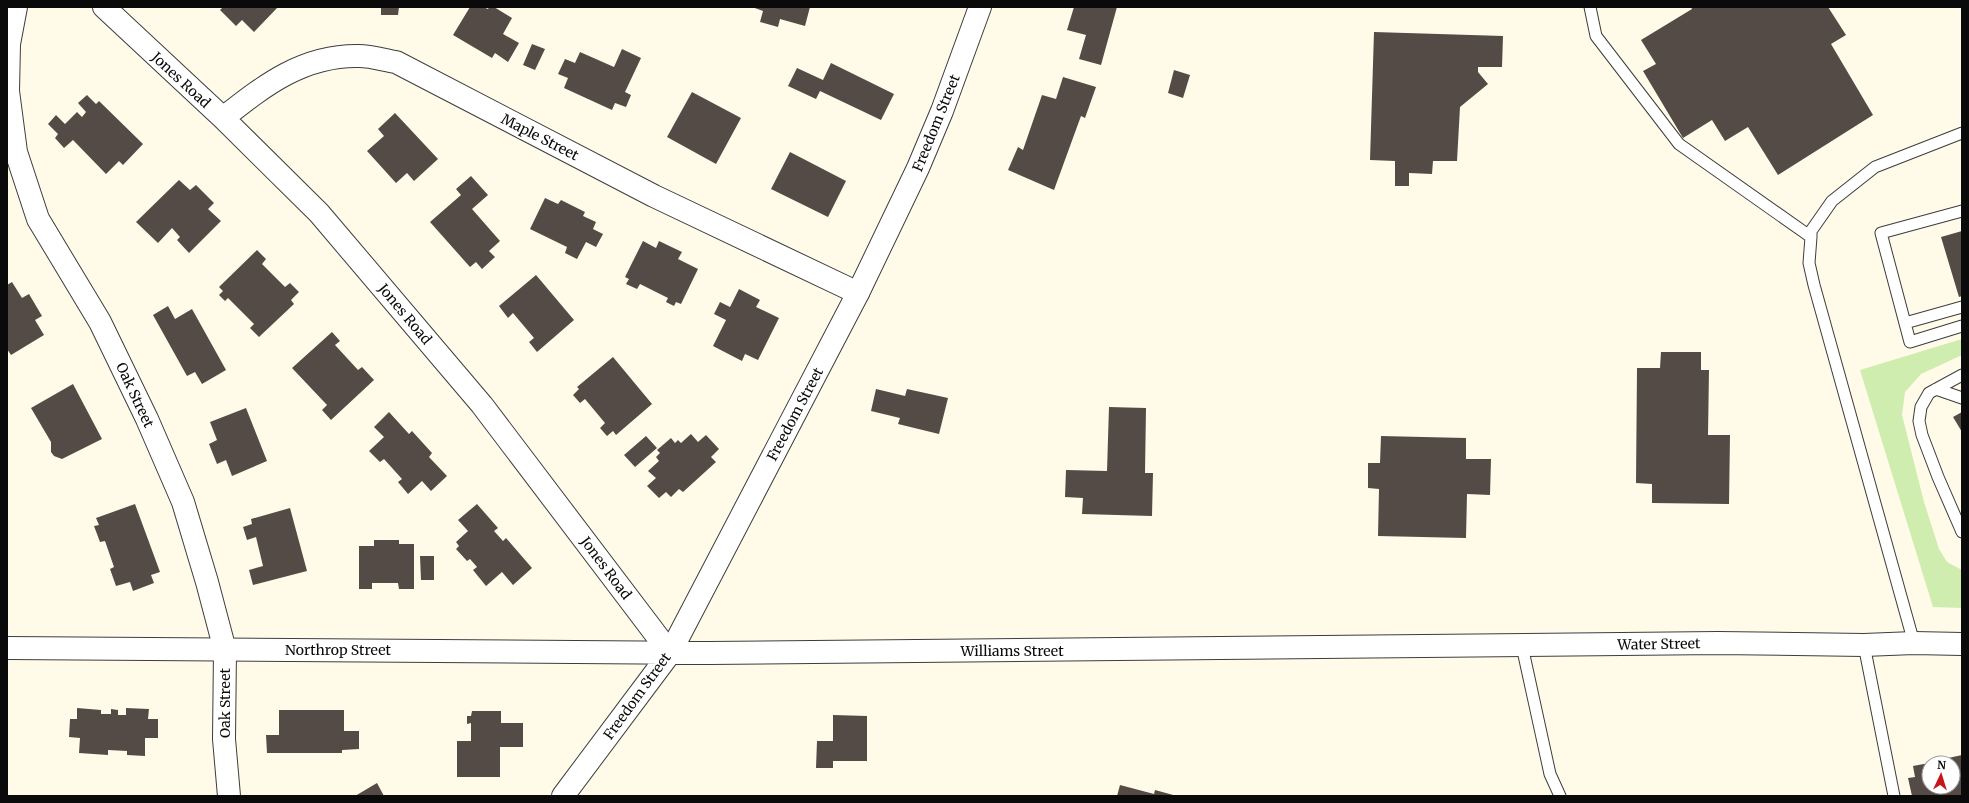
<svg xmlns="http://www.w3.org/2000/svg" width="1969" height="803" font-family="Merriweather,serif">
<style>
.green{fill:#ceedae}
.building{fill:#544b46}
.lines{fill:none;stroke-linecap:round;stroke-linejoin:round}
.service-casing{stroke:#3d3d3d;stroke-width:13}
.minor-casing{stroke:#3d3d3d;stroke-width:24}
.tertiary-casing{stroke:#3d3d3d;stroke-width:24}
.service{stroke:#fff;stroke-width:11}
.minor{stroke:#fff;stroke-width:22}
.tertiary{stroke:#fff;stroke-width:22}
.labels{text-anchor:middle;dominant-baseline:central;stroke-width:4;stroke-linejoin:round;paint-order:stroke}
.street-label{font-size:14px;fill:#0a0a0a;stroke:#fff}
</style>
<rect width="100%" height="100%" fill="#fffbe8"/>
<path class="green" d="M1962,339V355L1921,374L1905,392L1902,415L1924,502L1939,549L1947,562L1962,570V608L1933,607L1860,370Z"/>
<path class="building" d="M223,7H278L254,32L242,20L236,26L220,10Z
M381,7H399L398,15H381Z
M470,7H483L488,9L489,7H494L512,18L503,34L519,43L508,62L495,53L492,58L453,35Z
M752,7H810L805,26L780,19L778,27L760,22L763,11Z
M1074,7H1117L1101,65L1079,59L1086,35L1067,30Z
M1691,7H1828L1846,35L1831,44L1873,115L1778,175L1748,127L1725,141L1712,120L1683,138L1643,71L1656,64L1641,40L1692,9Z
M1374,32L1503,36L1502,67H1478V72L1488,84L1460,107L1457,161H1433L1432,174L1409,173V186H1395V161L1370,160Z
M532,44L545,49L535,70L523,65Z
M622,49L641,58L625,92L631,95L626,107L615,103L612,110L564,88L568,78L558,74L565,59L575,63L580,52L614,67Z
M831,63L894,94L881,120L820,91L816,99L788,86L797,68L823,80Z
M1174,70L1190,75L1183,98L1168,93Z
M1063,77L1096,87L1085,118L1081,116L1054,190L1008,170L1018,147L1023,150L1042,95L1056,99Z
M692,92L741,118L716,164L667,137Z
M87,95L96,104L99,101L143,144L123,165L119,161L106,174L73,140L64,148L55,138L58,134L48,124L56,115L65,124L77,112L82,117L86,112L78,103Z
M395,113L438,159L414,181L407,173L396,183L367,151L384,136L378,129Z
M790,152L846,181L828,217L771,189Z
M471,176L488,195L472,209L500,241L489,251L495,257L482,269L476,262L470,267L430,222L461,195L456,189Z
M179,180L190,190L196,185L214,203L208,209L221,221L189,253L177,240L180,237L172,228L158,243L136,222Z
M545,198L558,204L561,200L585,212L583,216L596,222L593,229L603,234L596,247L586,242L577,259L565,253L567,247L530,229Z
M1962,231V296L1959,297L1941,237Z
M643,241L656,248L659,241L682,252L678,259L698,269L681,304L676,302L674,306L666,302L668,298L640,284L637,289L626,284L629,279L625,277Z
M257,250L266,259L262,264L285,287L290,283L299,292L291,300L294,304L259,337L250,328L254,324L228,298L225,301L219,295L223,291L219,287Z
M536,275L574,320L537,352L529,342L534,338L513,313L508,318L499,306Z
M12,282L22,298L29,294L42,316L35,320L44,335L11,355L7,349V285Z
M739,289L760,300L756,307L779,318L758,360L745,354L742,361L713,346L726,320L714,314L720,302L730,307Z
M168,306L175,319L192,309L226,370L202,384L195,372L187,376L153,315Z
M332,332L340,341L335,345L358,370L362,367L374,380L331,420L322,410L327,405L292,368Z
M1661,352H1701V370H1709L1708,435H1730L1729,504L1652,503V484L1636,483L1637,368H1660Z
M613,357L652,404L616,435L613,431L607,436L600,428L605,423L585,399L580,403L573,395L579,389L577,387Z
M73,384L102,439L62,459L54,456L51,452V442L31,408Z
M876,389L905,396L907,389L948,398L939,434L898,424L900,418L871,411Z
M1109,407L1146,408L1145,473H1153L1152,516L1082,514L1083,498L1065,497L1066,470L1107,471Z
M246,408L267,461L232,476L226,460L217,464L209,444L217,440L210,422Z
M389,412L409,434L412,431L432,453L429,457L447,476L431,491L422,481L408,494L398,482L402,479L384,459L380,462L369,451L384,437L374,427Z
M1962,412V432L1953,417Z
M691,434L698,442L706,435L719,449L711,457L716,462L683,492L679,489L671,497L666,492L659,498L647,486L656,478L648,471L659,461L656,457L660,453L657,450L671,438L675,443L678,440L681,443Z
M646,436L657,448L635,467L624,455Z
M1381,436L1466,438V459H1491L1490,495L1467,494L1466,538L1378,536L1379,489L1368,488V463H1380Z
M135,504L160,572L151,575L154,583L133,591L130,582L116,586L110,569L114,567L105,541L100,542L94,526L99,525L96,518Z
M477,504L498,528L494,531L503,541L506,538L532,568L513,585L502,572L486,586L473,570L477,567L470,559L467,561L456,549L459,546L456,542L468,531L458,520Z
M290,508L307,571L253,585L249,570L263,566L256,537L247,540L243,527L252,524L251,519Z
M374,540H399V544H414V589H399L398,583H372V589H359V546H374Z
M420,556H434V580H421Z
M77,708L101,710V714H111V709L118,710V715H126V708L149,709L148,719H158V738H145V756L127,755V751L108,750V755L79,753L80,738L69,737L70,719H77Z
M279,710H344V731H359V749L342,750V753H267L266,735H279Z
M472,711H501V723H523V747H500V777H457V741H471V723L467,724V716H471Z
M833,715L867,716V761H833V768H816L817,741H833Z
M1962,755V796H1912L1908,778L1915,777L1913,766L1929,763V787H1953V763L1930,762Z
M377,783L384,796H355Z
M1120,785L1154,794L1155,790L1177,796H1117Z"/>
<g class="lines">
<g class="service-casing">
<path id="service" d="M1590,7L1596,36L1679,144L1811,237L1809,263L1814,285L1914,643
M1962,211L1881,233L1910,342L1962,326
M1811,237V231L1832,201L1875,167L1962,133
M1905,323L1962,307
M1962,375L1929,393L1921,407L1919,421L1922,435L1938,477L1962,532
M1936,389L1962,398
M1864,645L1894,796
M1522,646L1550,774L1560,796"/>
</g>
<g class="minor-casing">
<path id="minor" d="M16,7L9,44L8,91L16,152L38,219L100,322L147,419L183,502L207,582L225,650L224,739L229,796
M104,7L223,118L319,213L482,405L670,653
M223,118C265,85 303,55 359,56C371,56 384,60 396,62L654,196L858,293"/>
</g>
<g class="tertiary-casing">
<path id="tertiary" d="M7,648L709,653L1718,643L1864,645L1914,643L1962,644
M563,796L670,653L858,293L918,168L942,111L980,7"/>
</g>
<use href="#service" class="service"/>
<use href="#minor" class="minor"/>
<use href="#tertiary" class="tertiary"/>
</g>
<g class="labels">
<g class="street-label">
<text transform="translate(181 80) rotate(43)">Jones Road</text>
<text transform="translate(936 123) rotate(-68)">Freedom Street</text>
<text transform="translate(540 137) rotate(27)">Maple Street</text>
<text transform="translate(405 314) rotate(50)">Jones Road</text>
<text transform="translate(135 395) rotate(65)">Oak Street</text>
<text transform="translate(795 414) rotate(-62)">Freedom Street</text>
<text transform="translate(606 568) rotate(53)">Jones Road</text>
<text transform="translate(1659 644) rotate(-1)">Water Street</text>
<text x="338" y="650">Northrop Street</text>
<text x="1012" y="651">Williams Street</text>
<text transform="translate(637 696) rotate(-54)">Freedom Street</text>
<text transform="translate(225 703) rotate(-90)">Oak Street</text>
</g>
</g>
<rect width="1969" height="803" fill="none" stroke="#0a0a0a" stroke-width="16"/>
<g transform="translate(1941 775) rotate(4)"><circle r="19" fill="#ffffff" stroke="#9d9d9d"/>
<path d="M0-3L7 15L0 10L-7 15Z" fill="#c6161d"/>
<text y="-6" font-size="11" font-weight="bold" text-anchor="middle" fill="#0a0a0a">N</text>
</g>
</svg>
